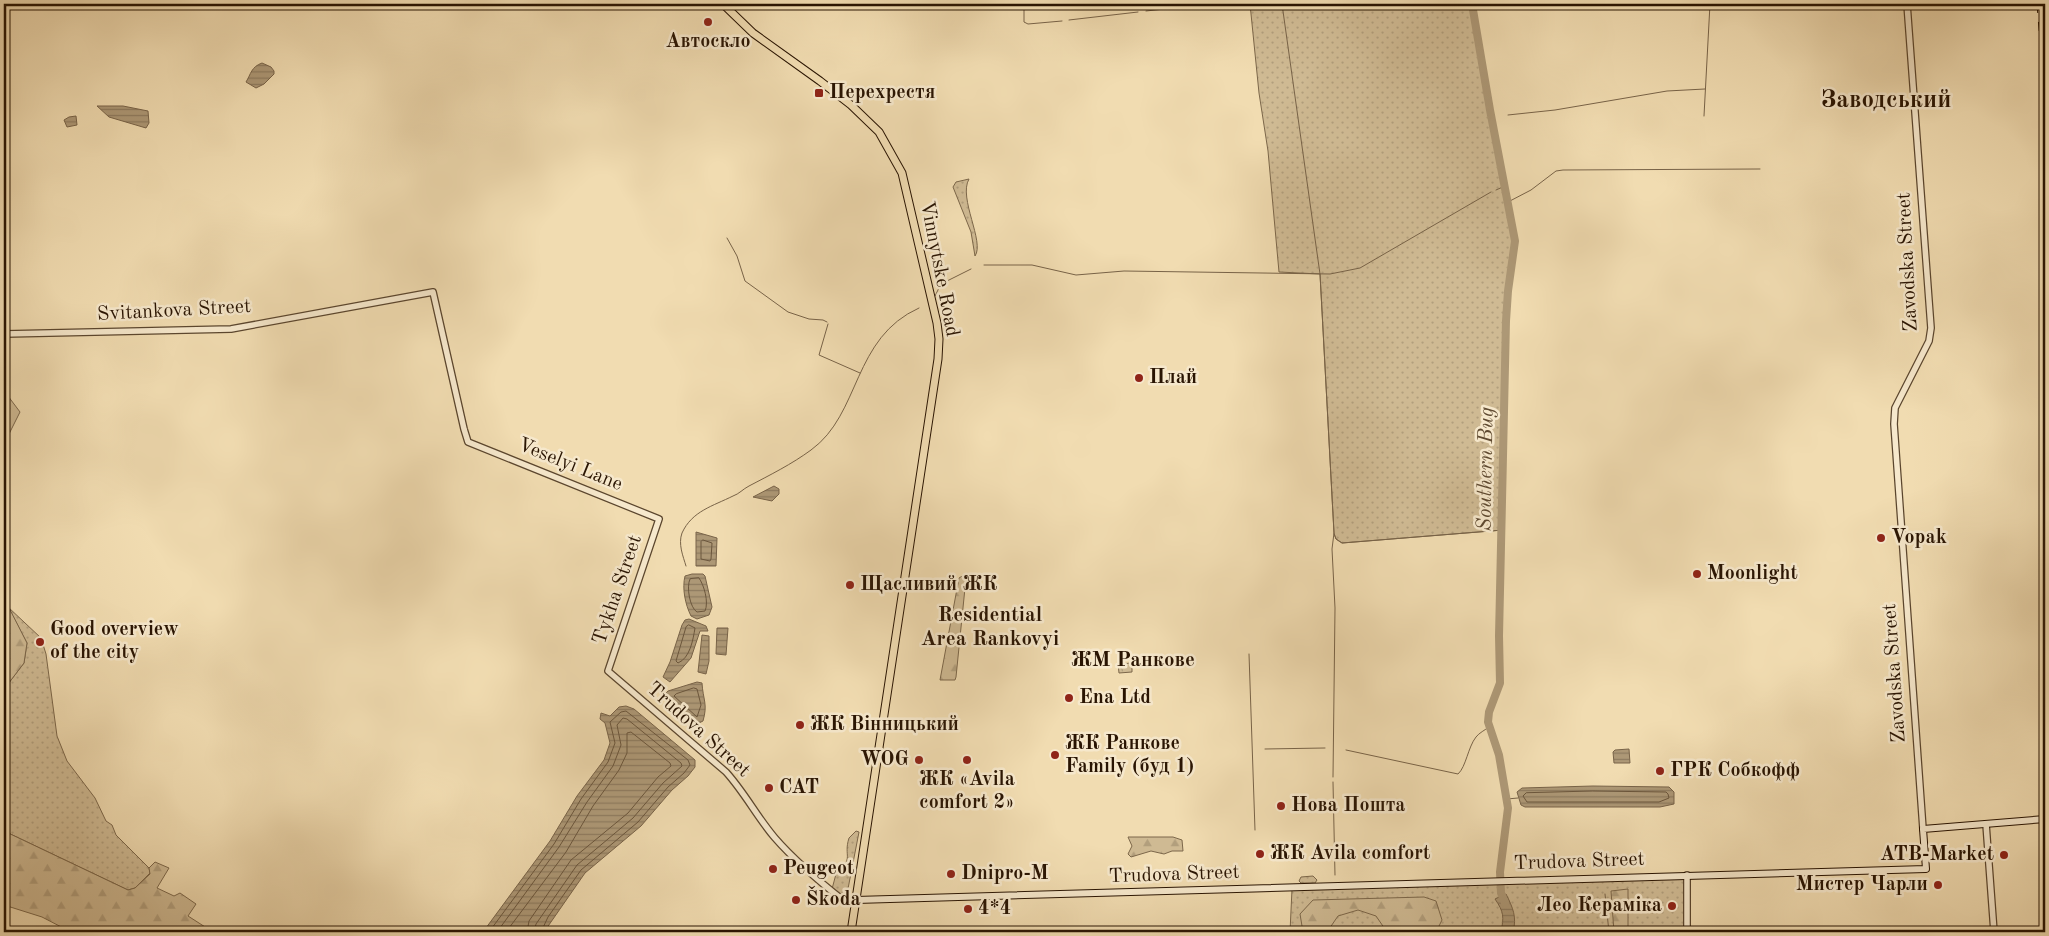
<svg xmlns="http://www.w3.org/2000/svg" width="2049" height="936" font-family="'Old Standard TT',serif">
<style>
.grass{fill:url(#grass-dots);stroke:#7c674a}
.forest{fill:url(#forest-firs);stroke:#7c674a}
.park{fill:url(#park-crowns);stroke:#7c674a}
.water{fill:url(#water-rules);stroke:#786348}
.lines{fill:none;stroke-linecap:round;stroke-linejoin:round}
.shore{stroke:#6b563c;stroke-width:1}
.stream{stroke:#786348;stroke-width:1}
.river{stroke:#ad9876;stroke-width:8}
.tertiary-casing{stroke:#5b462e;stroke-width:8}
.secondary-casing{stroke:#291402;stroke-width:8}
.primary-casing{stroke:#291402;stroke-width:9}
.tertiary{stroke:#f6e8cc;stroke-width:5.5}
.secondary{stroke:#f6e8cc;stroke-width:6}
.primary{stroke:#f1dcb1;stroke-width:7}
.rail{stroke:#291402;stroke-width:1;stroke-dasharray:9 9;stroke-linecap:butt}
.poi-dot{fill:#8f2418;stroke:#f6e8cc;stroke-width:2}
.labels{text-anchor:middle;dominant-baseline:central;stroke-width:5;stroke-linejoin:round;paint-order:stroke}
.poi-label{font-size:20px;font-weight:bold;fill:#291402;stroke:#f6e8cc;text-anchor:start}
.street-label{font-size:20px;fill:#291402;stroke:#f6e8cc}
.water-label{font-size:21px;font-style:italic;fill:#5e4930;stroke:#f6e8cc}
.neighbourhood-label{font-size:21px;font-weight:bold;fill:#291402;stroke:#f6e8cc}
.district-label{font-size:25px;font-weight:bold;fill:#291402;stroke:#f6e8cc}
</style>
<defs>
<pattern id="grass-dots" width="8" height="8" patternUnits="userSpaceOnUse" patternTransform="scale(1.25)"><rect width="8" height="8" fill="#cfba93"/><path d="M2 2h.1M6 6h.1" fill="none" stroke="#b29f7d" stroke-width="1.8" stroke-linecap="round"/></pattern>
<pattern id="forest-firs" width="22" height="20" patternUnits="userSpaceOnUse" patternTransform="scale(1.25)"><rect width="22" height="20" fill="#cfba93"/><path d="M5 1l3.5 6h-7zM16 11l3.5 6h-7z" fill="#b29f7d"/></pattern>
<pattern id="park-crowns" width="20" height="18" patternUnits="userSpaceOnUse" patternTransform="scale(1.25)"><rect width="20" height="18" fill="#cfba93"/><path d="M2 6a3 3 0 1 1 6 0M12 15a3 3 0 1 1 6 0" fill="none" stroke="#b29f7d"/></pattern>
<pattern id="water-rules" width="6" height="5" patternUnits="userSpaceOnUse" patternTransform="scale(1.25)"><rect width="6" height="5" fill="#ad9876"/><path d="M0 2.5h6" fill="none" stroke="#8d7b5f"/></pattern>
</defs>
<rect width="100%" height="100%" fill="#f1dcb1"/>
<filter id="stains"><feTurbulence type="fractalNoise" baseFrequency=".004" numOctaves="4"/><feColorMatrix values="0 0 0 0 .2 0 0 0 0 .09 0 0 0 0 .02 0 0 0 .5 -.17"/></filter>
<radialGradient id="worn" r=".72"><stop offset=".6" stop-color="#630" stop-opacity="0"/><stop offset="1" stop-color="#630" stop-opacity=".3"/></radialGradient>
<path class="grass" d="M1250,4H1472L1490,110L1515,241L1508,291L1506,321L1503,530L1342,543L1336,539L1334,533L1320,274L1279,272L1268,151L1259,93Z
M969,179C958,198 985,242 975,256L971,232L953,187L956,182Z
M8,607L41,638L46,654L57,736L67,761L95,798L106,821L112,825L116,835L149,868L150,873L135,888L128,890L4,831V697L8,684L24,663L27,643Z
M856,831L859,832L846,899L832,889L836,874C855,857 843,857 849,838Z
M1313,876L1317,880L1315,883H1301L1299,881L1301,877Z
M1685,877V927L1671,932H1290L1292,889Z"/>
<path class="forest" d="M4,393L8,396L20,412L4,444Z
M964,575L966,578L956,677L955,680H940L959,578Z
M4,598L27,643L24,663L8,684L4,697Z
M4,831L128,890L135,888L150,874L149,868L155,862L169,868L157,888L174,896L180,893L196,904L188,916L213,932H71L42,917L4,905Z
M1128,837H1173L1182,840L1183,851H1172L1164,854L1151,851L1131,857L1128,854L1132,846Z
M1628,889V932H1614L1611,891Z
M1424,897L1436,901L1442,920L1436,932H1387L1376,916L1358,910L1338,916L1327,932H1303L1300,914L1313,900Z"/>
<path class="park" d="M1132,663V672L1119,673L1118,664Z"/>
<path class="water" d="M262,63L271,67L274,71V74L264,84L256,88L246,82C251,74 251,67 262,63Z
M97,106H123L148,111L149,123L146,128L109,117Z
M76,116L77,125L67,127L64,120L69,117Z
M774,486L779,489V494L772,501L753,497Z
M696,532L717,538L716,566H696Z
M692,574H703L705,576L712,607L709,615L697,619L691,616C685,604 682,588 685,576Z
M689,619L706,626L708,631H700L691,658L670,682L663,677L670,662L682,625L685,620Z
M717,628H728L726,655L716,654Z
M702,635L709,636V661L706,674L698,672Z
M697,682L702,683C703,700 708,704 703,721L697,724L670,700L666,693L668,691Z
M626,706L634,709L695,760V767L688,776L672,790L641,826L585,873L544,932H483L550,841L577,796L604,760L610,743L605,723L600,719L601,713L610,716L619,707Z
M1629,749L1630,763H1614L1613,752L1615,750Z
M1593,786L1669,787L1674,792V804L1660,807H1525L1521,805L1517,792L1522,788Z
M1506,894C1513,908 1517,917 1513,932H1501C1504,917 1504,912 1495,899Z"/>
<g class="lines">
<path class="shore" d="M703,540L712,543L711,559L710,561L701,559V542Z
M699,578C704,585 709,602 705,611L697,612C690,608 686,587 690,579Z
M689,625L695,628C693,640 690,658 678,663L676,661L686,627Z
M694,688L697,689L701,705L697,717L674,696L676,694Z
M1593,791L1666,792L1668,794L1669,798L1659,802H1527L1523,796L1526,793Z
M489,932L554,844L581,799L608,762L615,743L610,722L621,712L626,711L688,760L690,765L684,773L668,787L638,822L581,870L548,917L541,932
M497,932L559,847L587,802L613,766L621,745L617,725L623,718L627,719L681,763L682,766L663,783L633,818L577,865L536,924L534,932
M506,932L566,852L593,806L619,770L627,753V733L631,732L670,763L671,766L658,777L628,813L571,860L529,921L527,932"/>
<path class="stream" d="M1024,4V22L1028,24L1062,21
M1282,4L1320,274L1334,533L1332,549L1335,608L1333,777
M1146,11L1211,4
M1069,20L1138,12
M1508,115L1555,110L1667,91L1705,89
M1704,116L1710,4
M1496,190L1505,186
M1508,202L1531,190L1556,171L1563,170L1760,169
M727,238L737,256L745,281L788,312L809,319L823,320L827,322
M984,265H1032L1076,275L1124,271L1330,274L1360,268L1491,192
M935,296L941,284L971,269
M828,324L819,355L860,373
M1334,534L1336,539L1342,543L1503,530
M686,566C683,556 678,544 682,533C692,511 713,506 733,496C739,494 743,489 749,486C770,475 792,464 811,450C861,414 852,338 919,308
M1249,654L1255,830
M1265,749L1325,748
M1346,750L1458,774C1466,767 1468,747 1476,737C1479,733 1485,730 1489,727
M1333,782L1335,875
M1507,799L1518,798
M1605,894L1609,932"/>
<path class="river" d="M1472,4L1490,110L1515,241L1508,291L1506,321L1499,636L1500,683L1489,712L1488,722L1499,755L1508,808L1500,872L1501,893L1505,903"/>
<g class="tertiary-casing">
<path id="tertiary" d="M1907,4L1931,328L1929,341L1895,408L1894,424L1923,829
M4,334L231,329L433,292L464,429L468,442L659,519L608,671L726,772C745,793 757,817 775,838C795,861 820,882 844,901L856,900
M1986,824L1994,932
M1687,875V932"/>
</g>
<g class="secondary-casing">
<path id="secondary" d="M856,900L1926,869L1923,829L2045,819"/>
</g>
<g class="primary-casing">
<path id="primary" d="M723,4L753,33L820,81L851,105L879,132L902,173L937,323L939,339L938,359L851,932"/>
</g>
<use href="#tertiary" class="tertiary"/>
<use href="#secondary" class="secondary"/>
<use href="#primary" class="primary"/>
<path class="rail" d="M2037,4L2045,104"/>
</g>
<g class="poi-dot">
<circle cx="708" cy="22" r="5"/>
<rect x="814" y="88" width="10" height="10" rx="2.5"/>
<circle cx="1139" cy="378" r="5"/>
<circle cx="1881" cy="538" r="5"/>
<circle cx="1697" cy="574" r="5"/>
<circle cx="850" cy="585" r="5"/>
<circle cx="40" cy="642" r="5"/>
<circle cx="1069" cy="698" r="5"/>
<circle cx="800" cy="725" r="5"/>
<circle cx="1055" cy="755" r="5"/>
<circle cx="919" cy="760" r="5"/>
<circle cx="967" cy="760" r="5"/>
<circle cx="1660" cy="771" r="5"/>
<circle cx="769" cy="788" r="5"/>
<circle cx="1281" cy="806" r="5"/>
<circle cx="1260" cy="854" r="5"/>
<circle cx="2004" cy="855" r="5"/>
<circle cx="773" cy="869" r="5"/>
<circle cx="951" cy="874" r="5"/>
<circle cx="1938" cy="885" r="5"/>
<circle cx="796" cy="900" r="5"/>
<circle cx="1672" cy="906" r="5"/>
<circle cx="968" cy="909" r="5"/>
</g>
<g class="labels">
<g class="poi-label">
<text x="708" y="42" text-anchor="middle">Автоскло</text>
<text x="829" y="93">Перехрестя</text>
<text x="1149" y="378">Плай</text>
<text x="1891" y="538">Vopak</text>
<text x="1707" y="574">Moonlight</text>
<text x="860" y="585">Щасливий ЖК</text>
<text x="50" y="630">Good overview<tspan x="50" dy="23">of the city</tspan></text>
<text x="1079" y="698">Ena Ltd</text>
<text x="810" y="725">ЖК Вінницький</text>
<text x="1065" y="744">ЖК Ранкове<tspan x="1065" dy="23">Family (буд 1)</tspan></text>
<text x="909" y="760" text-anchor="end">WOG</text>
<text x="1670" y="771">ГРК Собкофф</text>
<text x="967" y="780" text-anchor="middle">ЖК «Avila<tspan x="967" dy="23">comfort 2»</tspan></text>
<text x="779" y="788">САТ</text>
<text x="1291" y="806">Нова Пошта</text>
<text x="1270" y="854">ЖК Avila comfort</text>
<text x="1994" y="855" text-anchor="end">ATB-Market</text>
<text x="783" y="869">Peugeot</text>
<text x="961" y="874">Dnipro-M</text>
<text x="1928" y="885" text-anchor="end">Мистер Чарли</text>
<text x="806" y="900">Škoda</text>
<text x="1662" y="906" text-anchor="end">Лео Кераміка</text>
<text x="978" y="909">4*4</text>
</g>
<g class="street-label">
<text transform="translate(1908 262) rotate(-93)">Zavodska Street</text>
<text transform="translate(939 269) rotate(79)">Vinnytske Road</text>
<text transform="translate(174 311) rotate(-3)">Svitankova Street</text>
<text transform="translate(570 465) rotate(22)">Veselyi Lane</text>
<text transform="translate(618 590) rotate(-71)">Tykha Street</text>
<text transform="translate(1895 673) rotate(-94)">Zavodska Street</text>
<text transform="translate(698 730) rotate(42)">Trudova Street</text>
<text transform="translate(1579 862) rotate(-2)">Trudova Street</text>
<text transform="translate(1174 875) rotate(-2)">Trudova Street</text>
</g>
<g class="water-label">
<text transform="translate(1486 469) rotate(-89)">Southern Bug</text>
</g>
<g class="neighbourhood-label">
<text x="990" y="615">Residential<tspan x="990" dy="24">Area Rankovyi</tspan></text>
<text x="1133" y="660">ЖМ Ранкове</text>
</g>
<g class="district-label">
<text x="1886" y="100">Заводський</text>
</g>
</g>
<rect width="2049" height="936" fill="none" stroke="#f1dcb1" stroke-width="20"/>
<rect x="5" y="5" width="2039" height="926" fill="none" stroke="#291402" stroke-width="2.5"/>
<rect x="10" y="10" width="2029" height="916" fill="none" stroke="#291402"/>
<rect width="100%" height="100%" filter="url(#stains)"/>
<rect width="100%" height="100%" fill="url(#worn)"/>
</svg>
